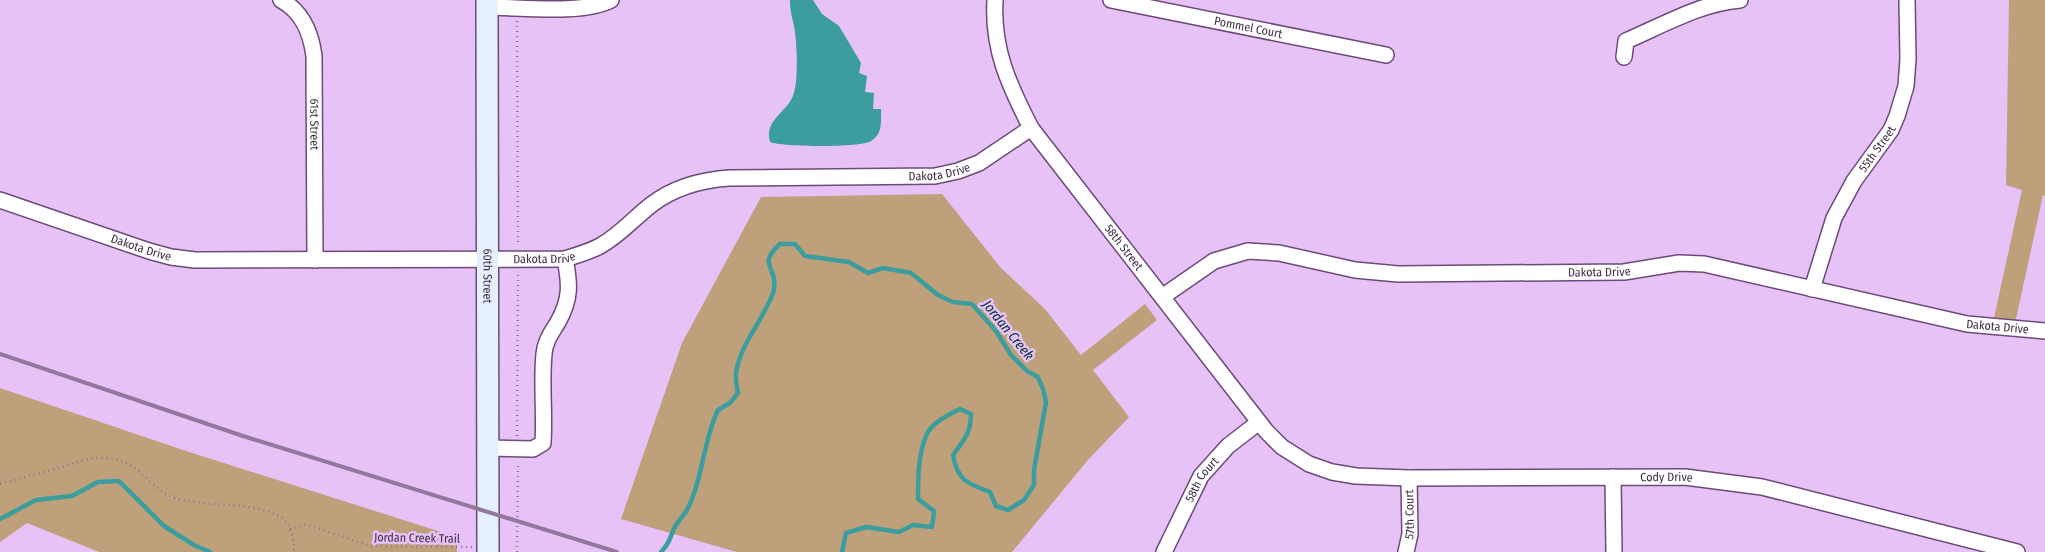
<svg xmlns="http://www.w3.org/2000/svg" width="2045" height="552" font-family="'Fira Sans Condensed',sans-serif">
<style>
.green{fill:#bea17b}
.water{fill:#3b9d9d}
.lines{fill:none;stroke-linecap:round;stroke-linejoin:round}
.stream{stroke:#3b9d9d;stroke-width:4.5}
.street-casing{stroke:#6b4b79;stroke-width:18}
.secondary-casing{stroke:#6b4b79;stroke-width:24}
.path{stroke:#8e7599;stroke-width:2.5;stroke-dasharray:1 4;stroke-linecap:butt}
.street{stroke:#fff;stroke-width:15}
.secondary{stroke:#e5f0ff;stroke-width:21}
.rail{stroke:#91789c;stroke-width:4}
.labels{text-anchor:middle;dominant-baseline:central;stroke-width:5;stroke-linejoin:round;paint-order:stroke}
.street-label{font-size:12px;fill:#3e3045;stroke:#e7c2f7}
.water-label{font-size:14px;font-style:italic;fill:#043434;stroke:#e7c2f7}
</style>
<rect width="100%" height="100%" fill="#e7c2f7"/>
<path class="green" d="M2009,0H2045V196L2043,195L2014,328L1992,327L2022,190L2006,185Z
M942,194L1001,268L1045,309L1081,355L1145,304L1157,320L1093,370L1129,417L1088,460L1012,552H737L621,519L682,343L761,197Z
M0,388L186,451L457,537V552H99L27,523L0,542Z"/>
<path class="water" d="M790,0H813L822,14L839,26L861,63L859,73L867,76L865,92L874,93L873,109H881C881,121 883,134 871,141C861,148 782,147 770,142C764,120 786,113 793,96C799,82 797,41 794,26C792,17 790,10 790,0Z"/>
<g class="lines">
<path class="stream" d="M0,519L36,500L72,496L98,482L119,481L164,526L194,545L210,552
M661,552C672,541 669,537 676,525C679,520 684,515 687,510C703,479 703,441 718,410L730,403L738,393C737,387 735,380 736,374C738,352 755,330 765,310C768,304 773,296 774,289C778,266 756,266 780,244H795L805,256L849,262L868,273L883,268L911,273L938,295L953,302L972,304L996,331L1011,355L1027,371L1038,377L1043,389L1046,402L1034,470V485L1024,500L1008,510L996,506L990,492C968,484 957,480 953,455C964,440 971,433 971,414L960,409C948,415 931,423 926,436C918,455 918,479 918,499L934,511L932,527L913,525L899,532L866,527L846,533L842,552"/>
<g class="street-casing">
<g id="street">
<path id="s1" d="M281,0C303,12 311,33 314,56L315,260"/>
<path id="s2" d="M995,0C992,49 1009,85 1031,128L1266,431L1282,447L1309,464L1332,472L1356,476L1409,478L1685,477L1762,487L2017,552"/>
<path id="s3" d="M1111,0L1386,55"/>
<path d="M487,7C521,7 581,15 611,0"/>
<path d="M1624,57L1626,41C1663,25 1701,3 1740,0"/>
<path id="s4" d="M0,200L149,251L171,257L195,260L565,259C577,255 589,252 600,246C620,235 634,218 651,205C674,187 701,180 729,178L935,176L958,171L979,163L1031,128"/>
<path id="s5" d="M1812,289L1834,218L1854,181L1891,130L1897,116L1906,86L1908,59L1907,0"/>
<path id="s6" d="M1162,297L1214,261L1248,251L1279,253L1355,270L1398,274L1624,272L1679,263L1704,264L1967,324L2045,331"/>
<path d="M488,448L533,449L543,443C545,413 541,383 544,354C545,341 552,332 558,322C571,299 570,284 565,259"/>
<path d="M1613,477L1614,552"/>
<path id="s7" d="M1164,552L1201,476L1228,446L1259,422"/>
<path id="s8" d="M1406,552L1410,534L1409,478"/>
</g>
</g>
<g class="secondary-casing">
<g id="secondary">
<path id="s9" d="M487,0L488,552"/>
</g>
</g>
<path class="path" d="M517,21L518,246
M517,436L518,274
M0,484C21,478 41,473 62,467C75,463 89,457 103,458C137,458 144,483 170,496C199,510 272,497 289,526C293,534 294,543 294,552
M290,529L305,525L314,527L370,546L472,547
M517,552L518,464"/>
<use href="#street" class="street"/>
<use href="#secondary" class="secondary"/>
<path class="rail" d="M0,354L243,436L617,552"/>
</g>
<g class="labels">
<g class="street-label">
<text stroke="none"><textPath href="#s3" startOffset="140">Pommel Court</textPath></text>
<text stroke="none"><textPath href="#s1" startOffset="136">61st Street</textPath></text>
<text stroke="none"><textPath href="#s5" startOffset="156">55th Street</textPath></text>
<text stroke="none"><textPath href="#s4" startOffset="972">Dakota Drive</textPath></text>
<text stroke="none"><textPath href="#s4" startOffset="149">Dakota Drive</textPath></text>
<text stroke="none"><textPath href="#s2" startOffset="286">58th Street</textPath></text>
<text stroke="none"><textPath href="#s4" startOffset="554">Dakota Drive</textPath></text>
<text stroke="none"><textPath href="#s6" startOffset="452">Dakota Drive</textPath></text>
<text stroke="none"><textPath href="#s9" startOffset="276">60th Street</textPath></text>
<text stroke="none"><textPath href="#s6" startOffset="858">Dakota Drive</textPath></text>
<text stroke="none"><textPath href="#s2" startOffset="932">Cody Drive</textPath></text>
<text stroke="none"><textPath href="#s7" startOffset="82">58th Court</textPath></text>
<text stroke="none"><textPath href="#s8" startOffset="38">57th Court</textPath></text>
<text transform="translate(417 538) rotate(1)">Jordan Creek Trail</text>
</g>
<g class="water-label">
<text transform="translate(1008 330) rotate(51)">Jordan Creek</text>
</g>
</g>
</svg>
